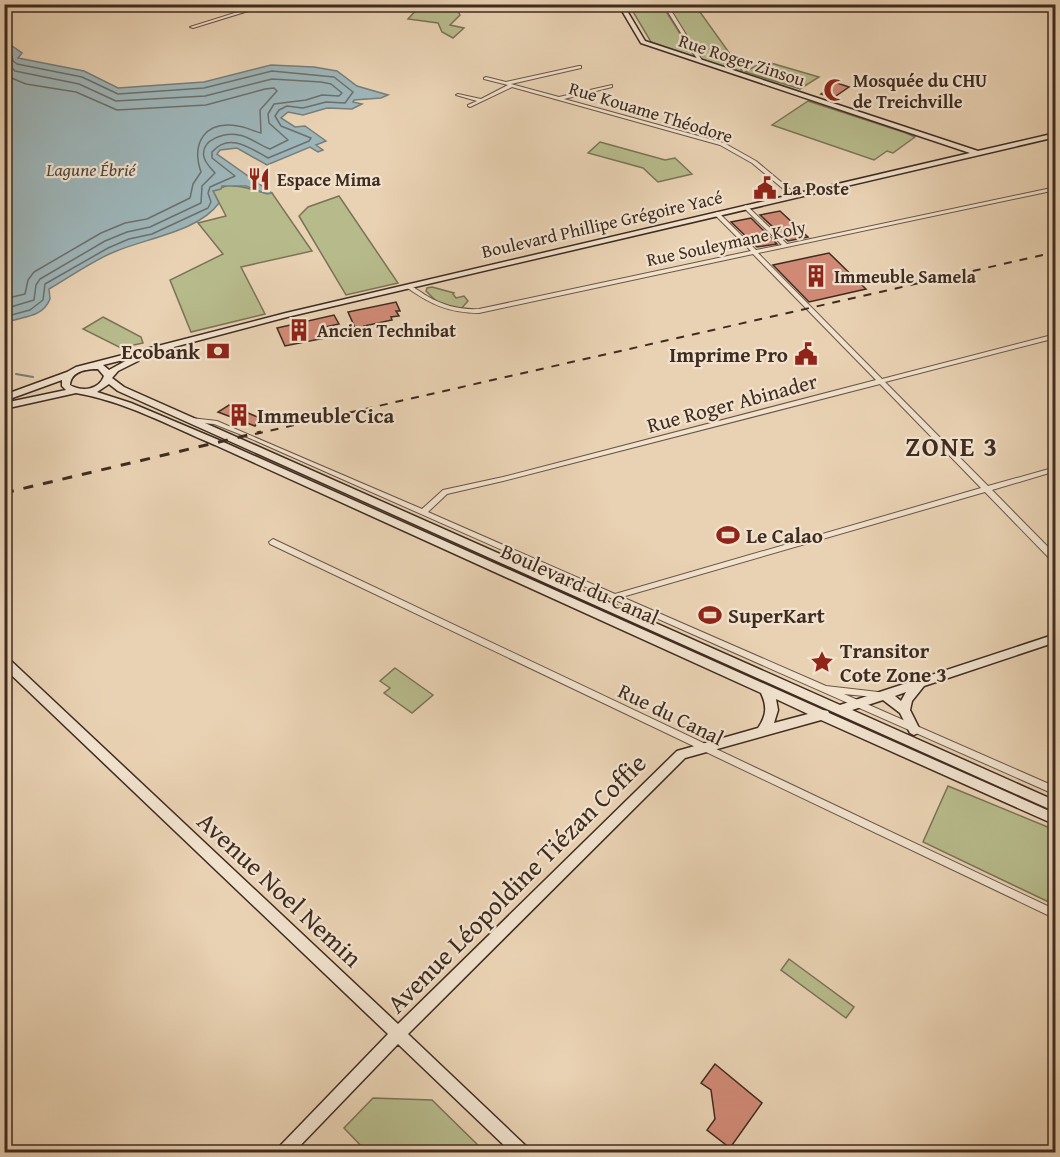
<svg xmlns="http://www.w3.org/2000/svg" width="1060" height="1157" font-family="'Gentium Book Plus',serif">
<style>
.green{fill:#b7bb8c;stroke:#7b7356;stroke-width:1.5}
.water{fill:#9db5b8;stroke:#777e7b;stroke-width:1.5}
.lines{fill:none;stroke-linecap:round;stroke-linejoin:round}
.shore{stroke:#6e706c;stroke-width:1.5}
.stream{stroke:#777e7b;stroke-width:2}
.building{fill:#d18a76;stroke:#3f2b20;stroke-width:1.5}
.street-casing{stroke:#6a5545;stroke-width:2}
.secondary-casing{stroke:#3f2b20;stroke-width:3}
.street{fill:#f1e2ce;fill-rule:evenodd}
.secondary{fill:#f1e2ce;fill-rule:evenodd}
.rail-far1{stroke:#3f2b20;stroke-width:2;stroke-dasharray:8 8;stroke-linecap:butt}
.rail{stroke:#3f2b20;stroke-width:3;stroke-dasharray:10 10;stroke-linecap:butt}
.labels{text-anchor:middle;dominant-baseline:central;stroke-width:4.5;stroke-linejoin:round;paint-order:stroke}
.far-street-label{font-size:18px;fill:#3f2b20;stroke:#f1e2ce}
.far-poi-label{font-size:18px;font-weight:bold;fill:#3f2b20;stroke:#f1e2ce;text-anchor:start}
.far-water-label{font-size:18px;font-style:italic;fill:#52473e;stroke:#f1e2ce}
.poi-label{font-size:21px;font-weight:bold;fill:#3f2b20;stroke:#f1e2ce;text-anchor:start}
.street-label{font-size:21px;fill:#3f2b20;stroke:#f1e2ce}
.near-street-label{font-size:26px;fill:#3f2b20;stroke:#f1e2ce}
.district-label{font-size:27px;font-weight:bold;letter-spacing:1.5px;fill:#3f2b20;stroke:#f1e2ce}
</style>
<rect width="100%" height="100%" fill="#e9d2b3"/>
<filter id="stains"><feTurbulence type="fractalNoise" baseFrequency=".00333" numOctaves="4"/><feColorMatrix values="0 0 0 0 .2 0 0 0 0 .09 0 0 0 0 .02 0 0 0 .5 -.17"/></filter>
<radialGradient id="worn" r=".72"><stop offset=".6" stop-color="#630" stop-opacity="0"/><stop offset="1" stop-color="#630" stop-opacity=".3"/></radialGradient>
<path class="green" d="M435,5L457,9L460,15L450,25L464,28L453,38L442,32L438,23L408,19L419,7Z
M629,5H662L695,57L651,42Z
M667,5H695L743,72L701,59Z
M764,61L819,77L800,89L745,72Z
M808,101L906,133L915,137L893,153L887,151L874,160L772,125Z
M600,142L665,160L675,158L692,174L658,182L643,168L588,153Z
M231,184L233,186C248,186 263,195 272,193L312,251L241,267L265,314L191,332L170,280L223,254L198,223L226,216L213,191Z
M339,196L398,283L346,295L299,216L308,207Z
M432,287L454,293L453,294L456,298L464,296L468,301L460,310L438,303L426,291L427,288Z
M103,317L141,337L143,343L121,348L83,329Z
M395,668L433,695L412,713L384,693L390,688L380,681Z
M948,786L1055,830V905L923,842Z
M789,959L854,1007L846,1018L781,970Z
M373,1098L432,1100L485,1152H367L344,1128Z"/>
<path class="water" d="M5,46H12L22,53L18,58L84,71L118,88L204,82L271,65L314,67L337,71L357,86L388,95L381,98L354,100L353,102L362,104L352,109L327,108L303,115L288,112L281,118L295,127L305,126L326,141L316,145L323,150L318,152L310,147L267,165L237,148L220,150L217,154L272,193L267,194L246,186H222L221,189L213,191L219,203C198,232 146,238 114,252C92,261 70,277 49,289L50,299C42,319 21,316 5,323Z"/>
<g class="lines">
<path class="shore" d="M4,52L11,53L13,61L17,64L82,77L118,94L204,88L272,71L334,77L353,92L345,103L326,102L303,108L287,106L279,110L275,116L281,126L311,138L309,141L268,158C250,148 229,132 212,152V158L235,176L210,187L208,193L211,202L208,208L152,234L129,239L108,248L45,284L43,300L30,310L4,317
M4,60L15,71L79,84L116,101L205,96L272,79L321,82L331,84L342,93L339,96L322,95L306,100L274,104L268,114L269,123L288,140L270,149C259,145 250,137 239,135C226,132 200,139 204,157C205,163 211,168 215,173L202,186L201,203L150,227L127,232L105,241L40,279L36,285L34,300L4,309
M4,75L26,84L76,92L117,110L206,105L265,89L274,88L277,91L260,110L261,133C253,131 246,127 238,126C205,120 191,143 201,172L193,184L190,198L147,219L125,223L101,233L34,272L28,280L25,294L4,299"/>
<path class="stream" d="M16,374L33,377"/>
</g>
<path class="building" d="M837,83L849,87L833,98L821,94Z
M780,211L808,237L788,241L760,215Z
M751,218L777,244L757,247L731,222Z
M829,253L866,289L809,302L773,265Z
M396,302L400,311H396L399,316L391,317L392,320L364,326L365,328L356,330L348,312Z
M334,315L339,324L320,328L325,338L285,346L277,328Z
M229,405L260,418L255,426L218,412Z
M715,1064L762,1103L730,1148L707,1130L715,1119L711,1090L701,1083Z"/>
<g class="lines">
<g class="street-casing">
<path id="street" d="M126,4H132L143,10L140,11Z
M263,4H271L193,28L190,27Z
M663,4H667L703,62V63L699,62Z
M579,66H581V68L511,84L559,97L612,85V87L564,99L724,143L756,161L798,196L793,197L752,163L720,145L512,87L470,107L468,106V105L477,101L456,95L458,94L481,99L508,85L484,79V78L486,77L506,82Z
M1056,187V190L758,253L882,379L1056,334V338L885,382L988,486L1056,467V471L992,490L1056,555V562H1053L985,492L622,597L826,686L887,693L888,695L887,697L884,698L844,694L1056,787V795L247,437L214,424L191,422L188,420L191,418L217,421L422,509L443,490L503,477L876,380L753,254L479,313C449,313 430,304 406,287V285C414,286 420,292 427,296C444,306 460,310 479,309L751,251L714,214L717,212L719,213L756,250L782,245L744,208V206L746,205L787,244ZM880,384L981,488L615,594L428,512L447,494L503,481Z
M273,539L1056,910V919L270,544L269,542Z"/>
</g>
<g class="secondary-casing">
<path id="secondary" d="M618,4H623L645,41L978,151L1056,133V137L287,317L136,357L139,359L138,361L118,371L112,378L124,387L840,705L1056,634V642L924,686L912,701L910,710L920,730L918,733L914,735L910,733L900,713L883,700L852,710L1056,801V812L118,391L109,384L97,392L131,403L221,441L823,710L828,711L829,713L1056,814V825L821,720L685,758L408,1034L527,1147L530,1152H511L398,1044L294,1152H276L279,1147L388,1034L4,668V657L8,658L398,1024L677,751L758,728C767,715 767,706 761,693L215,445C170,426 124,401 76,393L4,409V403L66,390L62,386V380L4,401V395L67,372L76,367L286,313L970,153L641,43ZM131,358L109,370L103,365ZM98,369L104,376C99,390 82,392 70,385C71,371 86,369 98,369ZM906,692L901,701L895,696ZM776,699L808,714L774,723L778,710Z"/>
</g>
<use href="#street" class="street"/>
<use href="#secondary" class="secondary"/>
<path class="rail-far1" d="M255,434L1056,252"/>
<path class="rail" d="M4,493L261,432"/>
</g>
<defs>
<g id="mosque-bare" transform="scale(1.8)"><path d="M3.5-4.9A6 6 0 1 0 3.5 4.9A5 5 0 1 1 3.5-4.9Z" fill="#8f2418" stroke="#f1e2ce" stroke-width="2.5" paint-order="stroke"/></g>
<g id="restaurant-bare" transform="scale(1.8)"><path d="M-5-6h1v4h1v-4h1v4h1v-4h1v5L-1.5 .5V6h-2V.5L-5-1ZM5-6V6H3V1.5H1.5Q1.5-4 5-6Z" fill="#8f2418" stroke="#f1e2ce" stroke-width="2.5" paint-order="stroke"/></g>
<g id="civic-bare" transform="scale(1.8)"><path d="M-.6-6.5H3V-4.5H.6V-3L4-1V1h2V6H-6V1h2V-1L-.6-3ZM-1.2 2.5V6h2.4V2.5Z" fill="#8f2418" stroke="#f1e2ce" stroke-width="2.5" paint-order="stroke"/></g>
<g id="building-bare" transform="scale(1.8)"><path d="M-4-6H4V6H1V3H-1V6H-4ZM-2.5-4.3h1.7v1.8h-1.7ZM.8-4.3h1.7v1.8H.8ZM-2.5-1h1.7V.8h-1.7ZM.8-1h1.7V.8H.8Z" fill="#8f2418" stroke="#f1e2ce" stroke-width="2.5" paint-order="stroke"/></g>
<g id="bank-bare" transform="scale(1.8)"><path d="M-6-4H6V4H-6ZM0-2.3a2.3 2.3 0 1 0 0 4.6a2.3 2.3 0 1 0 0-4.6Z" fill="#8f2418" stroke="#f1e2ce" stroke-width="2.5" paint-order="stroke"/></g>
<g id="stadium-bare" transform="scale(1.8)"><path d="M0-5a6.5 5 0 1 0 0 10a6.5 5 0 1 0 0-10ZM-3.5-1.8h7v3.6h-7Z" fill="#8f2418" stroke="#f1e2ce" stroke-width="2.5" paint-order="stroke"/></g>
<g id="sight-bare" transform="scale(1.8)"><path d="M0-6L1.8-2.2L6-1.7L2.9 1.2L3.7 5.4L0 3.3L-3.7 5.4L-2.9 1.2L-6-1.7L-1.8-2.2Z" fill="#8f2418" stroke="#f1e2ce" stroke-width="2.5" paint-order="stroke"/></g>
</defs>
<g fill-rule="evenodd">
<use href="#mosque-bare" x="835" y="90"/>
<use href="#restaurant-bare" x="259" y="179"/>
<use href="#civic-bare" x="765" y="188"/>
<use href="#building-bare" x="816" y="276"/>
<use href="#building-bare" x="299" y="330"/>
<use href="#bank-bare" x="218" y="351"/>
<use href="#civic-bare" x="806" y="354"/>
<use href="#building-bare" x="239" y="415"/>
<use href="#stadium-bare" x="728" y="535"/>
<use href="#stadium-bare" x="710" y="615"/>
<use href="#sight-bare" x="822" y="662"/>
</g>
<g class="labels">
<g class="far-street-label">
<text transform="translate(742 60) rotate(18)">Rue Roger Zinsou</text>
<text transform="translate(651 112) rotate(17)">Rue Kouame Théodore</text>
<text transform="translate(602 224) rotate(-13)">Boulevard Phillipe Grégoire Yacé</text>
<text transform="translate(726 243) rotate(-12)">Rue Souleymane Koly</text>
</g>
<g class="far-poi-label">
<text x="853" y="80">Mosquée du CHU<tspan x="853" dy="21">de Treichville</tspan></text>
<text x="277" y="179">Espace Mima</text>
<text x="783" y="188">La Poste</text>
<text x="834" y="276">Immeuble Samela</text>
<text x="317" y="330">Ancien Technibat</text>
</g>
<g class="far-water-label">
<text x="91" y="169">Lagune Ébrié</text>
</g>
<g class="poi-label">
<text x="200" y="351" text-anchor="end">Ecobank</text>
<text x="788" y="354" text-anchor="end">Imprime Pro</text>
<text x="257" y="415">Immeuble Cica</text>
<text x="746" y="535">Le Calao</text>
<text x="728" y="615">SuperKart</text>
<text x="840" y="650">Transitor<tspan x="840" dy="24">Cote Zone 3</tspan></text>
</g>
<g class="street-label">
<text transform="translate(732 403) rotate(-15)">Rue Roger Abinader</text>
<text transform="translate(580 584) rotate(24)">Boulevard du Canal</text>
<text transform="translate(671 714) rotate(26)">Rue du Canal</text>
</g>
<g class="near-street-label">
<text transform="translate(516 883) rotate(-45)">Avenue Léopoldine Tiézan Coffie</text>
<text transform="translate(280 889) rotate(43)">Avenue Noel Nemin</text>
</g>
<g class="district-label">
<text x="952" y="446">ZONE 3</text>
</g>
</g>
<rect width="1060" height="1157" fill="none" stroke="#e9d2b3" stroke-width="24"/>
<rect x="6" y="6" width="1048" height="1145" fill="none" stroke="#3f2b20" stroke-width="3"/>
<rect x="12" y="12" width="1036" height="1133" fill="none" stroke="#3f2b20" stroke-width="1.5"/>
<rect width="100%" height="100%" filter="url(#stains)"/>
<rect width="100%" height="100%" fill="url(#worn)"/>
</svg>
